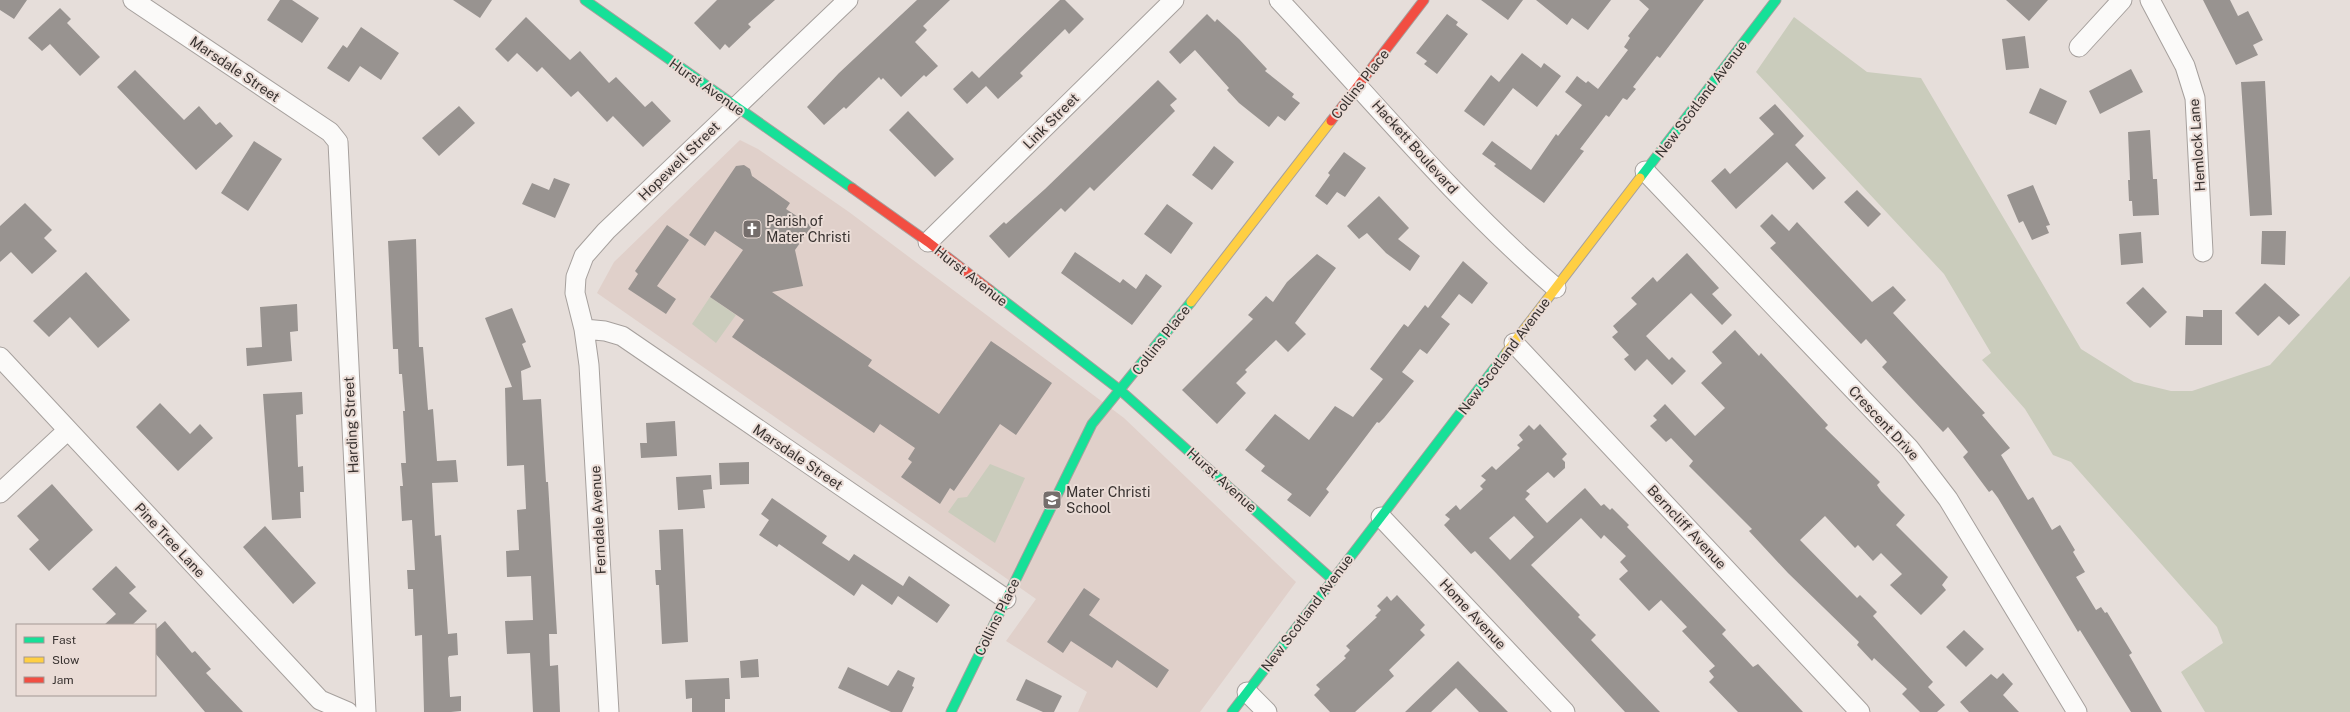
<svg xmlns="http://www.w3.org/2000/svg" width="2350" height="712" font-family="'Public Sans',sans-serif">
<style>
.built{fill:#e0d0ca}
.green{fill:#caccbc}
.building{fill:#989390;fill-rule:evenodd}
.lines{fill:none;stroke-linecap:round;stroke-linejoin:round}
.street-casing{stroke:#a6a09d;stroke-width:21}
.fast-casing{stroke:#a6a09d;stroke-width:11}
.slow-casing{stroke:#a6a09d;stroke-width:11}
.jam-casing{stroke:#a6a09d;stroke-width:11}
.street{stroke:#fbfaf9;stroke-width:19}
.fast{stroke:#16e098;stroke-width:9}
.slow{stroke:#ffcf43;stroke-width:9}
.jam{stroke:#f24e42;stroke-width:9}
.labels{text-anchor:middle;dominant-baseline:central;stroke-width:4;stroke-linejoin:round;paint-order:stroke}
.street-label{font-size:14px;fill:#383230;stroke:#eadcd6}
.poi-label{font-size:14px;fill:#383230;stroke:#eadcd6;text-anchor:start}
</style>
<rect width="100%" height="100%" fill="#e6deda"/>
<path class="built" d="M740,140L758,149L849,212L1124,418L1296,582L1200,712H1078L1087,692L1006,641L1036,599L597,293L614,262Z"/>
<path class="green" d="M1794,17L1867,72L1921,78L2081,349L2134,382L2171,391H2192L2270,365L2350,276V712H2205L2181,672L2223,643L2217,627L2071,462L2053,455L2025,409L1982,360L1991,353L1944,274L1756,72Z
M710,297L736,315L716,343L692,324Z
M990,464L1025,478L995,543L948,512L958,498L967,497Z"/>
<path class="building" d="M0,0H27L14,19L0,10Z
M280,0H292L319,18L302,43L267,20Z
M453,0H492L480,18Z
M717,0H775L748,24L751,27L729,48L725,44L720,50L694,23Z
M917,0H950L923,26L927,30L915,42L938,66L926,77L924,75L901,97L883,78L881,80L879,77L846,109L844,107L824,125L807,107L839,73Z
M1060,0H1065L1084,19L1069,34L1065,29L1020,73L1023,76L998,99L986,86L967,104L953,89L972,71L979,78Z
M1481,0H1523L1508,20Z
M1536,0H1611L1588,30L1572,18L1567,25Z
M1639,0H1704L1660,58L1657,56L1633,87L1636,89L1627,100L1623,98L1609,117L1606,115L1580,149L1584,151L1544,203L1494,166L1496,164L1482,154L1492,141L1531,170L1556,134L1558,136L1582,105L1565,92L1577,76L1586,83L1588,81L1598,89L1628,50L1624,47L1630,38L1628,36L1649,9Z
M2006,0H2048L2029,21Z
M2203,0H2230L2238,16L2248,11L2263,40L2253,45L2258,55L2236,65Z
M60,8L71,19L67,23L100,57L80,76L50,44L42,51L28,38Z
M1207,14L1215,22L1217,19L1239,39L1267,69L1265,71L1294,94L1292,97L1300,103L1285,121L1278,116L1269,127L1239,103L1227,90L1229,88L1195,50L1180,64L1169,52Z
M1447,14L1458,22L1456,25L1468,34L1437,74L1424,64L1427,61L1416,53Z
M526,17L570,60L580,51L609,83L616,77L645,107L652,101L671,121L643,147L613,116L607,122L578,91L571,97L542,67L537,72L517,53L508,62L495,49Z
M361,27L399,53L381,80L360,66L349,82L327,68L343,45L347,48Z
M2025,36L2029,68L2006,70L2002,39Z
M1522,53L1541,68L1544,63L1561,76L1537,107L1513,88L1484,126L1464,111L1491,75L1499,82Z
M2131,69L2143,92L2100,114L2089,91Z
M135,70L184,120L199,106L216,125L220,122L233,136L196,170L117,87Z
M1158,80L1177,99L1170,105L1175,111L1094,191L1090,187L1065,212L1061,208L1009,258L989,236L1004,222L1006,224L1045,189Z
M2265,81L2272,215L2250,216L2241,82Z
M2040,88L2067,101L2056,125L2029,113Z
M1775,104L1804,136L1795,145L1826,178L1813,190L1787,162L1736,209L1711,181L1725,168L1730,174L1774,134L1759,118Z
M459,106L475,123L439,156L422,138Z
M908,111L954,159L935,177L889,130Z
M2150,130L2153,179H2157L2159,215L2133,216L2132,201H2129L2128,180H2130L2128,132Z
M254,141L282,159L248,211L221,193Z
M1214,146L1234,162L1212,190L1192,175Z
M1344,152L1366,168L1345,197L1337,192L1327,205L1315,196L1330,175L1328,173Z
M744,165L750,169L752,176L790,203L786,209L812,226L795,250L803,286L772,292L872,360L868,366L939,414L991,341L1052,383L1016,435L1000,424L954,491L950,488L940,504L901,477L912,462L908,459L915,448L880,424L874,433L732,337L744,320L710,297L743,250L715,231L705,246L689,235L736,166Z
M554,178L570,184L555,218L522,204L532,183L549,190Z
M2033,185L2050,225L2046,226L2049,233L2032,240L2023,221L2019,223L2007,195Z
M1857,190L1881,214L1868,227L1844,202Z
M1379,196L1409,228L1398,239L1420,256L1410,271L1386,253L1367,233L1359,239L1347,226Z
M25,203L52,230L44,238L57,251L32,274L11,252L0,262V226Z
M1167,204L1193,223L1171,254L1144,234Z
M1772,214L1789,231L1797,222L1872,302L1893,286L1906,300L1893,313L1985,413L1982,415L2010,448L2001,455L2028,500L2033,497L2052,530L2060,525L2075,550L2073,552L2085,572L2076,577L2096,610L2101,607L2105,613L2107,612L2132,653L2129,655L2162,712H2131L2080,630L2078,632L1998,498L1992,490L1989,492L1963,457L1968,452L1948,427L1943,432L1882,367L1887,362L1866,339L1861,344L1770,248L1776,243L1760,226Z
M667,225L689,240L657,286L676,299L666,314L628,289L638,274L635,271Z
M2262,231H2286L2285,265L2261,264Z
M2141,232L2143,263L2121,265L2119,234Z
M416,239L419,347H423L428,410L433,409L437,461L456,460L458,482L432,483L435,536L441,535L448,634L457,633L458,655L449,656L448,658L450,697L461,696V711L451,712H424L422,635L415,636L413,589H408L407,570H415L412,520L402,521L400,486H403L401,463H406L403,411H405L402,374H399L398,349H393L388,241Z
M1075,252L1120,283L1123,279L1136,289L1146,274L1162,286L1132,325L1061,273Z
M1687,253L1719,288L1712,294L1732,315L1722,325L1691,293L1646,336L1669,360L1672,357L1686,371L1672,385L1647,359L1635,371L1624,359L1629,355L1612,337L1618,332L1613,326L1637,304L1631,298L1653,277L1657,282Z
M1317,254L1336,268L1295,323L1306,334L1288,352L1276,340L1245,370L1247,372L1236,383L1246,393L1217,424L1182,390L1253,319L1248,315L1266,296L1273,302L1287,282Z
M1463,261L1488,283L1472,304L1459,294L1441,317L1450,324L1427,354L1420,349L1402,372L1414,381L1384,418L1379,423L1377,422L1349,459L1326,489L1329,492L1310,517L1287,500L1292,494L1261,471L1265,466L1245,450L1275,414L1309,440L1335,406L1353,417L1383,379L1370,369L1404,324L1408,327L1425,305L1428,308Z
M86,272L130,320L98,348L70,317L49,337L33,321Z
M2265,283L2300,315L2289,325L2279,316L2258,336L2235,313Z
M2143,287L2167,312L2150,328L2126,303Z
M297,304L298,331L290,332L292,361L247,366L246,348L262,347L260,307Z
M512,308L526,342L522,344L531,367L521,371L523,400L541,399L546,482H548L557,634H549L550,666L558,665L560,712H533L530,653L507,654L505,621L533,620L531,576L507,577L506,551L519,550L517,510L526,509L524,465L507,466L505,388L512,387L485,318Z
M2203,310H2222V345H2185L2186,316L2203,317Z
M1735,330L1759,356L1761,353L1828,425L1825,428L1880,482L1877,485L1881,491L1905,515L1896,525L1948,577L1942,585L1946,590L1921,615L1890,585L1902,574L1881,553L1873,561L1858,545L1855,548L1825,516L1800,540L1857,598L1860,595L1877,612L1873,616L1933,682L1928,687L1945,705L1937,712H1920L1902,694L1907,689L1874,658L1872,661L1857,645L1859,642L1788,573L1749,531L1752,529L1689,466L1693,461L1671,438L1666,442L1650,426L1657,420L1653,416L1665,404L1695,436L1725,408L1701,383L1722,363L1712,352Z
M302,392L303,414L296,415L298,467L303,466L304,492H300L301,518L272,520L263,394Z
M160,403L190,434L200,424L213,438L178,471L136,427Z
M675,421L677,456L641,458L640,443H647L646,423Z
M1540,424L1567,454L1562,459L1565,462V468L1554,478L1548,472L1526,491L1530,494L1525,499L1547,523L1585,488L1601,506L1604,504L1610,510L1612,508L1629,525L1627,527L1726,630L1722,634L1753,667L1758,664L1803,712H1738L1709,682L1714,677L1709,671L1715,666L1682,631L1687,627L1661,600L1649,611L1619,579L1628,571L1620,562L1626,556L1604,535L1601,539L1581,518L1531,565L1580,615L1578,617L1596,635L1591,640L1660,712H1625L1496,573L1475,551L1471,554L1444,525L1450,519L1445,515L1456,505L1460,510L1483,489L1480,486L1486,480L1481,476L1492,466L1496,470L1520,448L1517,445L1523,440L1519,435L1529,425L1534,430ZM1514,516L1534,537L1510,560L1489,538Z
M749,462V484L720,485L719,463Z
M711,475L712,489L703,490L705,508L678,510L676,477Z
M52,484L93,530L49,571L29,549L39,540L17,516Z
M772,498L827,536L822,543L849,561L854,554L903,586L909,576L950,605L937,623L898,596L892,605L862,584L854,596L779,544L777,547L759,535L769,520L761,514Z
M265,526L316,583L293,604L243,547Z
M683,529L688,642L662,644L659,585H656L655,570H661L659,530Z
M116,566L136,587L129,593L147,611L132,625H104L116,614L92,589Z
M1084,588L1100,599L1089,615L1169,670L1157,688L1117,660L1112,668L1071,641L1063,653L1047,642Z
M1397,595L1425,625L1420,630L1425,635L1389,670L1394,676L1355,712H1330L1314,695L1320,689L1316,685L1346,658L1344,656L1350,650L1346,646L1377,617L1375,616L1381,610L1377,606L1387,596L1391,601Z
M165,621L192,653L195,651L211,669L206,673L243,712H205L155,653V630Z
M1964,630L1984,649L1966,667L1946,647Z
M758,659L759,677L741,678L740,661Z
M1458,661L1508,712H1479L1456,688L1431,712H1405Z
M848,667L888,686L898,670L915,678L912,686L914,687L902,712H891L838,688Z
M2003,673L2013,684L2003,695L2019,712H1969L1960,702L1991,674L1997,679Z
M729,678L730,699H725V712H692V698L686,699L685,680Z
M1026,679L1062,696L1054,712H1043L1016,700Z"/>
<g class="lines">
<g class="street-casing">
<path id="street" d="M133,0L330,132L338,142L366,712
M1279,0C1370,97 1455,201 1556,288
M2150,0L2185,66L2195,98L2203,252
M2079,47L2122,0
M1645,171L1909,448L1948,499L2077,712
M928,242L1174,0
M584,329L605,331L622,336L1006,599
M1514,343L1860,712
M0,357L320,700L348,712
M0,493L68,430
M1381,517L1565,712
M1247,692L1267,712
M609,712L589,365L584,329L575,293L576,277L584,256L606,231L848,0"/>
</g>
<g class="fast-casing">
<path id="fast" d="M585,0L852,188
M1640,178L1776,0
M990,290L1120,390L1333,580
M951,712L1092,424L1191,302
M1232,712L1506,353"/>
</g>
<g class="slow-casing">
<path id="slow" d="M1191,302L1331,121
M1506,353L1640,178"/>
</g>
<g class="jam-casing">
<path id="jam" d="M1331,121L1424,0
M852,188L928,242L990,290"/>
</g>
<use href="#street" class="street"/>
<use href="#fast" class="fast"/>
<use href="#slow" class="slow"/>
<use href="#jam" class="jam"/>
</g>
<defs>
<g id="church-square" transform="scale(1)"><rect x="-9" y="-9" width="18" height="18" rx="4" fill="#756e6c" stroke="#eadcd6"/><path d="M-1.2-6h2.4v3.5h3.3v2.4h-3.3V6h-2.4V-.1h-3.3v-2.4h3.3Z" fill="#fff"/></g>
<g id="school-square" transform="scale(1)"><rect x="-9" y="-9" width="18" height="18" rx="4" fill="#756e6c" stroke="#eadcd6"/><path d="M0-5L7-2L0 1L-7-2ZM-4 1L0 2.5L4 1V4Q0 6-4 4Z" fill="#fff"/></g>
</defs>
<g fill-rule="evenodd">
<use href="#church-square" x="752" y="229"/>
<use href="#school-square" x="1052" y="500"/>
</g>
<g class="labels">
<g class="street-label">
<text transform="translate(235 69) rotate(34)">Marsdale Street</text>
<text transform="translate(1360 84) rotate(-52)">Collins Place</text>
<text transform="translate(707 87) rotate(35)">Hurst Avenue</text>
<text transform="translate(1701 99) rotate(-53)">New Scotland Avenue</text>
<text transform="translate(1051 121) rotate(-45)">Link Street</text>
<text transform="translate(2197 145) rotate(-94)">Hemlock Lane</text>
<text transform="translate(1415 147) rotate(48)">Hackett Boulevard</text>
<text transform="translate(679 161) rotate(-44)">Hopewell Street</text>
<text transform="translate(971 276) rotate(38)">Hurst Avenue</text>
<text transform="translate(1161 340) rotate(-52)">Collins Place</text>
<text transform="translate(1504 356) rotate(-53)">New Scotland Avenue</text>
<text transform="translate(1884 423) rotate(47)">Crescent Drive</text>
<text transform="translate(351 425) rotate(-93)">Harding Street</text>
<text transform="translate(798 457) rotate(34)">Marsdale Street</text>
<text transform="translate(1222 480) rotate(42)">Hurst Avenue</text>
<text transform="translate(598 520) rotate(-93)">Ferndale Avenue</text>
<text transform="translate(1687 527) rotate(47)">Berncliff Avenue</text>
<text transform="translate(170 540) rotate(47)">Pine Tree Lane</text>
<text transform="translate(1307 613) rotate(-53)">New Scotland Avenue</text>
<text transform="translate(1473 614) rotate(47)">Home Avenue</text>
<text transform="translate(997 617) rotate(-64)">Collins Place</text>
</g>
<g class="poi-label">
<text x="766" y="221">Parish of<tspan x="766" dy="16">Mater Christi</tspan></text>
<text x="1066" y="492">Mater Christi<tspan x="1066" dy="16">School</tspan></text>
</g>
</g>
<rect x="16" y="624" width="140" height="72" fill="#eadcd6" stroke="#a39894"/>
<rect x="24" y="637" width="20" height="6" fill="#16e098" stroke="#a39894"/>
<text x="52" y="644" font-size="12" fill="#383230">Fast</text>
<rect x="24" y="657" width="20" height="6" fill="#ffcf43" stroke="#a39894"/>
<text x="52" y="664" font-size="12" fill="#383230">Slow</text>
<rect x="24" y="677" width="20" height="6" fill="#f24e42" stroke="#a39894"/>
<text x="52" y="684" font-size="12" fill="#383230">Jam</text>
</svg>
